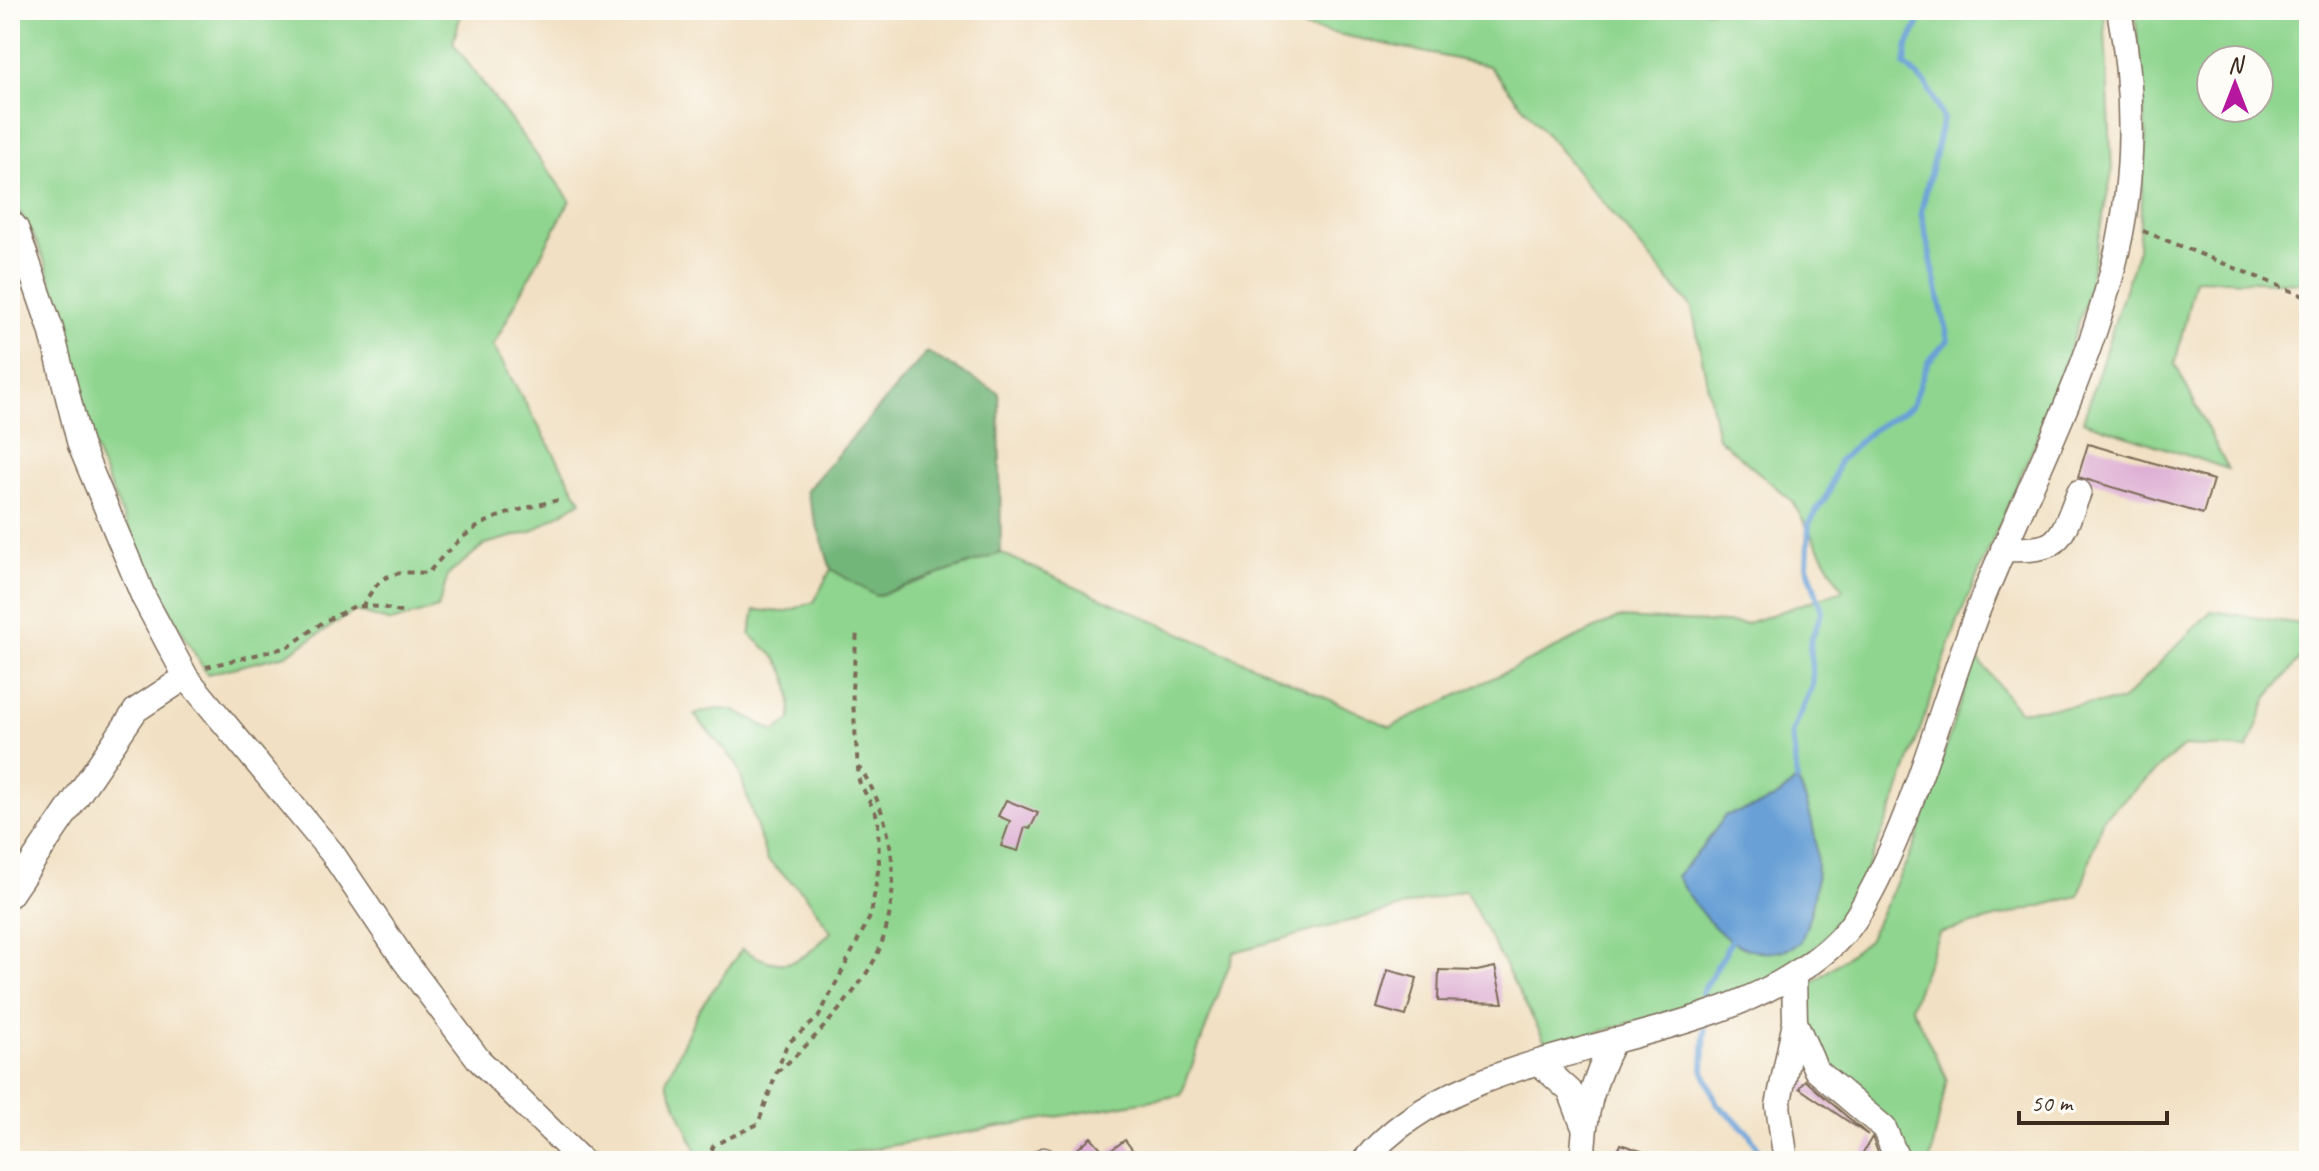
<svg xmlns="http://www.w3.org/2000/svg" width="2319" height="1171" font-family="Caveat,sans-serif">
<style>
.green{fill:#8fd58f;stroke:#658056;stroke-width:2;fill-rule:evenodd}
.forest{fill:#73b67a;stroke:#57704c;stroke-width:2}
.water{fill:#69a0d6;stroke:#52657a;stroke-width:2}
.lines{fill:none;stroke-linecap:round;stroke-linejoin:round}
.stream{stroke:#69a0d6;stroke-width:6}
.building{fill:#deb0d4}
.minor-casing{stroke:#7b6a58;stroke-width:27}
.path{stroke:#7b6a58;stroke-width:4;stroke-dasharray:6 6;stroke-linecap:butt}
.minor{stroke:#fff;stroke-width:24}
</style>
<rect width="100%" height="100%" fill="#fdfcf7"/>
<filter id="ink" filterUnits="userSpaceOnUse"><feTurbulence type="fractalNoise" baseFrequency=".0125" numOctaves="2"/><feDisplacementMap in="SourceGraphic" scale="16" xChannelSelector="R" yChannelSelector="G"/><feConvolveMatrix kernelMatrix="1 2 1 2 8 2 1 2 1" color-interpolation-filters="sRGB"/></filter>
<filter id="wash" filterUnits="userSpaceOnUse"><feTurbulence type="fractalNoise" baseFrequency=".006" numOctaves="4" result="noise"/><feDisplacementMap in="SourceGraphic" scale="32" xChannelSelector="R" yChannelSelector="G"/><feGaussianBlur stdDeviation="1.8" result="paint"/><feColorMatrix in="noise" values="0 0 0 0 0 0 0 0 0 0 0 0 0 0 0 0 0 1.4 0 .05"/><feComposite in="paint" operator="in"/></filter>
<g filter="url(#wash)">
<rect width="100%" height="100%" fill="#f1e0c3"/>
<path class="green" d="M10,10H462L453,43L570,200L493,346L581,501L531,532L485,544L448,575L438,608L391,622L355,611L286,655L207,674C162,600 121,522 92,440C67,368 61,258 10,200Z
M1223,10H2104L2112,172L2085,304L2047,415L1959,618L1894,805L1854,899L1820,944L1770,982L1548,1047L1465,890L1234,952L1181,1095L843,1154L841,1161H697L699,1157L666,1081L698,1011L742,949C785,974 798,965 831,932L804,893L767,860L737,764L694,715C729,701 744,714 774,732L791,720C792,674 786,664 750,635L755,610L785,612L814,602L831,569L877,596L1001,553L1391,727L1618,618L1745,624L1843,590L1792,501L1718,438L1692,308L1489,66Z
M2135,10H2304L2309,15V283L2195,279L2175,364L2228,469L2083,421L2138,249L2146,136ZM2211,60H2259V108H2211Z
M2211,611L2309,625V648L2268,697L2248,749L2184,746L2103,818L2079,896L1939,933L1911,1006L1947,1079L1930,1161H1908L1823,1066L1808,1024L1805,989L1868,940L1914,847L1975,655L2019,711L2122,701Z"/>
<path class="forest" d="M927,352L999,393L1001,553L876,596L831,569L806,491Z"/>
<path class="water" d="M1797,779C1822,833 1824,887 1800,943C1744,975 1702,919 1676,876L1702,848L1726,815C1755,808 1777,802 1797,779Z"/>
<g class="lines">
<path class="stream" d="M1797,779L1792,733L1813,685L1810,643L1822,611L1807,565L1809,523L1829,492L1839,461L1871,431L1912,406L1928,362L1948,340L1921,212L1943,119L1927,85L1905,65L1907,47L1920,20L1912,10
M1702,993L1732,940
M1705,1030L1703,1069L1717,1104L1748,1132L1766,1161"/>
</g>
<g id="blocks">
<path class="building" d="M2088,444L2213,480L2203,514L2078,477Z
M1006,800L1038,813L1030,829L1025,827L1018,851L1001,846L1010,821L998,816Z
M1495,967L1503,1003L1438,1001L1439,970L1477,971Z
M1388,970L1417,978L1406,1016L1377,1008Z
M1805,1080L1806,1081L1868,1135L1799,1088Z
M1091,1137L1106,1154L1125,1140L1141,1161H1083L1075,1151Z
M1872,1137L1879,1155L1875,1161H1858Z
M1620,1144L1662,1158L1661,1161H1614Z"/>
</g>
</g>
<g filter="url(#ink)">
<use href="#blocks" fill-opacity="0" stroke="#7b6a58" stroke-width="2"/>
<g class="lines">
<g class="minor-casing">
<path id="minor" d="M10,221L16,228L51,329L80,445L144,598L186,677L332,853L404,960L479,1060L582,1161
M2003,549C2060,551 2059,544 2079,492
M10,895L136,710L186,677
M1795,1022L1816,1070L1884,1128L1898,1161
M1540,1064L1570,1091L1583,1125
M1042,1161L1044,1160
M1364,1161C1460,1043 1677,1053 1799,971C1822,956 1845,937 1859,913C1910,829 1940,709 1976,615C2022,498 2086,383 2115,260C2135,180 2135,90 2119,10
M1583,1161C1583,1115 1593,1080 1614,1040
M1786,1161L1778,1106L1795,1022L1794,975"/>
</g>
<path class="path" d="M2143,231L2309,298
M362,607C381,573 390,571 428,573C474,519 491,517 558,500
M206,667L288,647L323,622L355,606L382,607L407,614
M777,1072C808,1047 864,987 879,950C903,890 895,821 860,768
M706,1161L714,1145L758,1124L787,1044L818,1018L871,915L879,865L878,818L859,781L852,689L857,632"/>
<use href="#minor" class="minor"/>
</g>
</g>
<rect width="2319" height="1171" fill="none" stroke="#fdfcf7" stroke-width="40"/>
<g transform="translate(2235 84)"><circle r="38" fill="#fdfcf7" stroke="#afa8a0" stroke-width="2"/>
<path d="M0-6L14 30L0 20L-14 30Z" fill="#b5179e"/>
<text y="-12" font-size="22" font-weight="bold" text-anchor="middle" fill="#3b2a1e">N</text>
</g>
<path d="M2019 1111v12h148v-12" fill="none" stroke="#3b2a1e" stroke-width="4"/>
<text x="2031" y="1111" font-size="24" fill="#3b2a1e" stroke="#fdfcf7" stroke-width="6" paint-order="stroke">50 m</text>
</svg>
